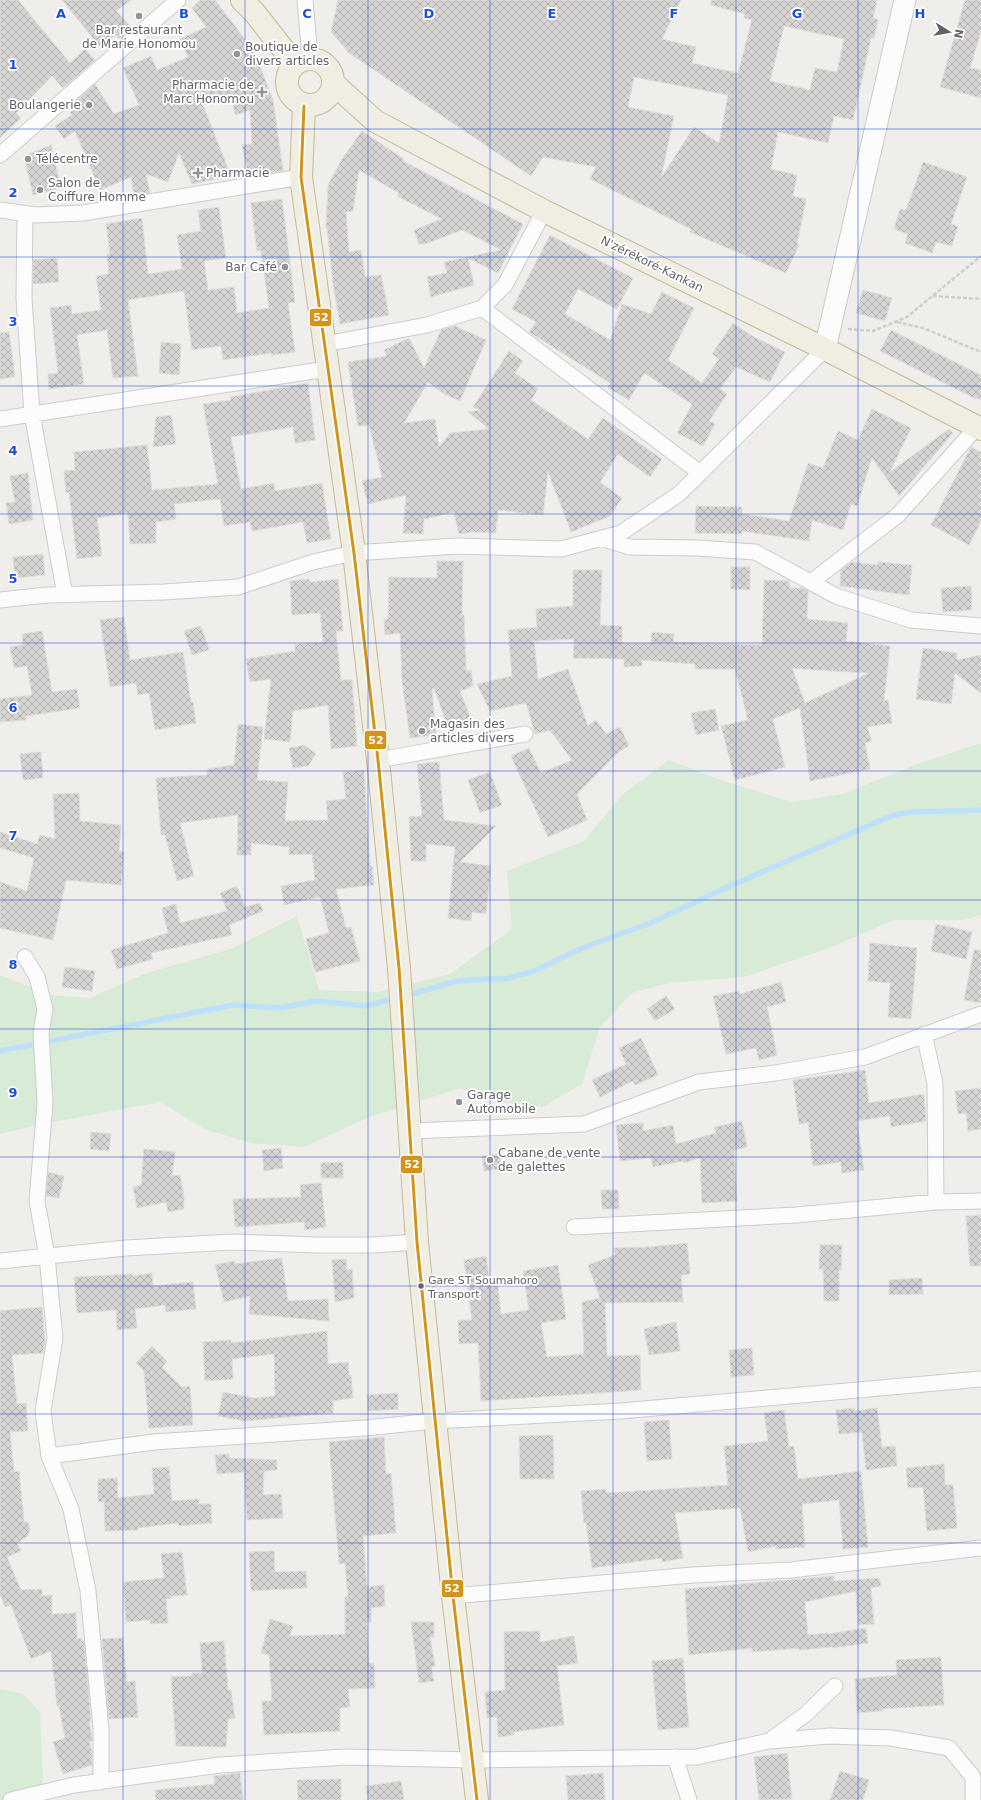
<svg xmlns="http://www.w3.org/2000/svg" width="981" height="1800" font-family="'DejaVu Sans',sans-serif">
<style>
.grass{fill:#d8ebd6}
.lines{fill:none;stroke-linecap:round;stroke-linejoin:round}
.stream{stroke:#bfe0f9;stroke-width:5.5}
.building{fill:url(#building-cross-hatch);stroke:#deddd9;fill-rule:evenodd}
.street-casing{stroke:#cbcccc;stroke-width:17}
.secondary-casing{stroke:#cacacb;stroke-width:23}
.highway-casing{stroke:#c8b996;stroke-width:24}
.path{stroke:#cacfcc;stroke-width:2.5;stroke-dasharray:4 2;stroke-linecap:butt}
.street{stroke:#fdfcfc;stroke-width:15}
.secondary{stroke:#fdfcfc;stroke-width:21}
.highway{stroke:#f0ede3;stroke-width:22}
.bus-1-casing{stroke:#fff;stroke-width:6}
.bus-1{stroke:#d1951a;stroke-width:3}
.grid{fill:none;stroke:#1d4ed8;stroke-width:1;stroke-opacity:0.55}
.poi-dot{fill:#919496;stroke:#fff;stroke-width:1.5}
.bus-dot{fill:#5f6368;stroke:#fff;stroke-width:1.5}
.labels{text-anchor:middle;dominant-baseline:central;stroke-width:3.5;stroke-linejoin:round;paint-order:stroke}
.bus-label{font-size:11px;fill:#5f6368;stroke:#fff;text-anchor:start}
.poi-label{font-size:12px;fill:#5f6368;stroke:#fff;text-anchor:start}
.street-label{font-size:12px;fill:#5f6368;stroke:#fff}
.grid-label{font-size:13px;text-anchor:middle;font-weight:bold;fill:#1d4ed8;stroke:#fff;stroke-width:3.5;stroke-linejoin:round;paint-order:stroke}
.line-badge{stroke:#fff;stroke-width:1.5}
.badge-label{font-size:11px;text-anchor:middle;font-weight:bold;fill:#fff}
</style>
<defs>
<pattern id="building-cross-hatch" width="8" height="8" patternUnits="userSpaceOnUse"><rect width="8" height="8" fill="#d6d5d3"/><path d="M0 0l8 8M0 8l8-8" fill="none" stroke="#b1b0af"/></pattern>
</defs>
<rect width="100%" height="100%" fill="#efeeea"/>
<path class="grass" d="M981,743V915L964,920H894L829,948L744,977L668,983L632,993L600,1027L582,1084L542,1107L501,1102L461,1088L372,1116L304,1147L251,1143L204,1129L161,1102L37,1125L0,1134V975L50,995L90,998L147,973L231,949L297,916L319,990L378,992L450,974L512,929L507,871L584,841L622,795L669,760L718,779L791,802L843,794L923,762Z
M0,1689L23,1694L40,1712L43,1780L36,1800H0Z"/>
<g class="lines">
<path class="stream" d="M405,996L457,981L507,978L532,972L582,948L651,923L723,889L891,816L911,812L981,810
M0,1051L233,1005L279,1008L317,1001L365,1006L397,998"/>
</g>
<path class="building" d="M0,0H18L70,63L85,49L95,60L63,88L52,76L16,113L21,118L0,138Z
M62,0H131L116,11L132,28L119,39L116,35L101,48Z
M200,0H215L254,51L273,100L283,171L248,175L242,145L252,144L250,110L235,115L231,95L203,105L231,176L192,184L179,153L168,182L146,174L150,193L134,195L131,177L100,190L75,131L64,139L55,126L72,115L70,112L79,107L75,102L95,84L114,114L139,105L123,68L151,56L157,70L188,57L180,39L206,27L192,8Z
M338,0H681L662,39L696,47L692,63L738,73L752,20L744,18L745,14L711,5V0H877L873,18L878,20L874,38H871L853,120L834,116L828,143L778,132L771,169L797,175L793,196L806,199L797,245H799L786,273L690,232L691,229L590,179L596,167L543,157L531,176L349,53L331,32ZM784,26L844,39L837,72L815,68L810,90L770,81ZM634,77L728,95L719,143L694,127L661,178L674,116L628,107Z
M965,0H981V31L970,68L981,70V98L940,87Z
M362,131L404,159L403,161L523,224L498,273L468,258L474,285L431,297L427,277L447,273L444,262L501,250L462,230L425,244H419L414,230L442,219L397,196L399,193L359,170L353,211L346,212L349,252L361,250L365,277L381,275L389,315L340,324L333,284L327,228H326L328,185L342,159Z
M51,145L61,188L33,195L24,156Z
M923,162L967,177L951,224L958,226L952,246L936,242L932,253L905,243L908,234L894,229L900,209L906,210Z
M282,199L295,302L288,303L295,352L272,355V353L223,360L221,346L192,350L184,291L128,300L138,376L113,378L107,330L77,335L84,384L49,389L48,374L58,373L50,308L71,305L72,314L101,310L96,276L109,274L107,254H110L106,224L142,218L148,274L182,269L177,235L201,231L198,210L219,207L226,258L204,261L208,290L234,287L237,313L269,308L261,250L257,251L251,203Z
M550,235L633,278L617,309L578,289L565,314L610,340L622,304L651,314L662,292L694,308L668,360L702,383L719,359L712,354L733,323L754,337L785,352L770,382L736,367L720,389L727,394L709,421L715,424L703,446L677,433L692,404L644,373L629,400L608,388L610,383L529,332L536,322L512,309Z
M57,258L59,282L33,284V260Z
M863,290L892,298L885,321L856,313Z
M455,326L486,340L460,401L444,394L428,382L404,423L435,419L439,447L450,433L489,429L468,412L480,410L473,407L509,351L523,361L515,373L538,389L531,400L588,439L603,418L662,459L650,477L618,454L600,482L622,498L610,516L571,532L548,472L543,515L498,510L496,533L472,532L459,534L454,512L424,519L423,534L403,533L406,495L368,504L362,481L382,477L369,425L358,426L348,362L387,356L384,350L409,338L424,368L441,330Z
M891,330L981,375V400L977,398L976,399L880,351Z
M9,332L15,377L0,379V333Z
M161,342L181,344L179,375L159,373Z
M308,383L315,440L295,443L293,427L231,437L241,489L274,483L275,491L322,483L331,539L307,543L303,522L252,531L250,522L224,526L220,499L174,504L176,519L156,522V543L130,544L128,513L97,518L102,556L77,559L69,492L66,493L64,471L75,470L74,452L147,445L152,490L218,484L203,404L231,400L230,397Z
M872,409L911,428L890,472L949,429L953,433L899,496L872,458L857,506L851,504L843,530L812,520L809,541L742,531V534L695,533L696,506L742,507V514L789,521L808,463L823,468L838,431L858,440Z
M171,415L176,444L153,447L156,417Z
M971,447L981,452V521L969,545L931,525Z
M28,473L33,520L9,524L6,503L15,502L10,476Z
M43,554L45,575L15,578L13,557Z
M437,561H463L462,615H464L466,671L471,670L473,686L460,691L472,722L449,730L434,688L432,689L436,735L410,738L402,680L400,633L385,635L384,619H388L389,577L437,578Z
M852,562L878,565V562L912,565L909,595L840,586L841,570Z
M731,567H750V590L731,589Z
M573,570H602L600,625L622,626V643H651L652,632L674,634L673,642L762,645L764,580L789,581L790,588H803L808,591L807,619L848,623L846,641L890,646L884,701L888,700L892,723L867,727L872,741L865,743L870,769L810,781L800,708L773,719L785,767L735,780L721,726L748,720L735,669H695V664L642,660V666L624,667V659L573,658L574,639L534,641L538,679L568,669L588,726L596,720L606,734L620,727L629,746L620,751L577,794L587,820L548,837L511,756L529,748L541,773L572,760L550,730L535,734L526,703L490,711L477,684L512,676L508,630L537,627L536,609L573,606ZM792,668L814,670L869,673L805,703Z
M309,579L310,582L338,579L343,631H336L341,680H352L357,746L331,749L328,705L293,711L290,742L264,739L271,679L250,682L246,659L295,651V644L323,642L320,613L292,615L290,581Z
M971,586L972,610L943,612L941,588Z
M124,617L130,660L183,652L191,702H193L196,723L155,730L149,693L138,695L136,683L110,687L100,620Z
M201,626L209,650L192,655L184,631Z
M42,631L52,692L77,689L80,708L26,716V720L0,722V699L32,695L27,666L14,668L10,647L23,645L22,634Z
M923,648L957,653V660L981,655V693L955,673L951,704L916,699Z
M715,709L719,730L696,735L691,713Z
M238,724L263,727L257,780L288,782L285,821L328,820L326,801L346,799L343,772L364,770L370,866H372L374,885L336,889L346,928L351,927L360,961L315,972L306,939L329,933L320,897L284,905L281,886L315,880L312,854L289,855V847L251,843V855H237L238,815L180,823L194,876L177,881L165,835H161L156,778L207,775V769L234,765Z
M304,745L316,754L308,766L293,768L289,748Z
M41,752L43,778L23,780L20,754Z
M439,762L444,820L496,826L460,862L491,866L486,914L472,912L471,921L448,918L455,847L426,844V861H411L409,817L422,816L417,764Z
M490,772L502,805L480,813L468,780Z
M79,793L80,821L121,825L119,851L124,852L121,885L66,880L53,940L0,928V882L27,891L34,858L0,848V832L37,844L40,835L55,839L53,794Z
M237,886L245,907L260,903L263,911L229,925L232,935L151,953L153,959L117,969L111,950L168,933L162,908L176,904L180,923L227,911L220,893Z
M936,924L972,932L966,959L931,951Z
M870,943L917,948L911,1019L888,1017L890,983L868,981Z
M974,950H981V1003L964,1000Z
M65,967L95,971L92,991L62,987Z
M781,982L786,1002L767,1007L777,1055L759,1060L756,1048L726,1054L713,996L739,991L740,994Z
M666,996L675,1009L655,1021L647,1009Z
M641,1038L658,1075L635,1085L633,1081L600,1097L592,1080L626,1064L619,1048Z
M865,1070L869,1103L924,1094L926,1121L891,1127L890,1116L857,1121L864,1170L842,1173L841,1162L813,1166L808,1122L799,1124L793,1080Z
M981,1088V1129L968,1131L966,1113L958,1114L955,1091Z
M742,1121L747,1147L734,1150L737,1201L702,1203L700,1158L684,1163L683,1161L653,1167L651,1158L620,1161L616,1125L643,1123V1131L673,1125L676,1144L716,1133L714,1127Z
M91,1132L111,1134L109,1151L90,1149Z
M281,1148L283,1168L264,1171L262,1150Z
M144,1149L175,1152L172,1176L180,1175L184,1196V1209L168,1212L166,1202L137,1208L133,1187L141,1185Z
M500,1154L501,1169L484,1171L482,1156Z
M343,1162V1178H321V1163Z
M48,1172L64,1176L59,1198L46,1196Z
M321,1183L326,1227L305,1230L304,1222L235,1227L233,1199L301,1197L300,1185Z
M601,1190H618L619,1209H602Z
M981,1215V1266H970L966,1216Z
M687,1243L690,1274L681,1275L683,1302L605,1303L607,1356L640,1355L641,1390L481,1401L478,1343L459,1344L458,1320H472L464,1260L486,1256L489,1279L497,1278L501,1314L529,1310L523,1271L558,1265L566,1319L541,1323L547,1357L584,1354L582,1302L600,1298L588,1265L615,1255L614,1248L650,1247Z
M820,1245H842L841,1270H839V1301H824L823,1269H819Z
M282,1258L288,1301L328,1299L329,1321L249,1314L250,1296L224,1302L215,1265L234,1261L235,1264Z
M346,1259L347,1270L352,1269L354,1298L335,1302L332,1260Z
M152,1273L153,1286L193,1282L196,1309L166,1312L165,1305L135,1309L137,1328L117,1330L116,1310L77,1313L74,1277L132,1274V1276Z
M922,1278L923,1294L889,1295V1280Z
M42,1307L45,1342L43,1353L12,1355L17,1404L26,1403L28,1431L10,1432L14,1472L19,1471L24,1521L28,1523L30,1529L28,1536L17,1543L21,1551L7,1557L21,1590L42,1589V1596L52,1595V1614L76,1613L77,1639L81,1638V1641H84L91,1721H89L92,1738V1741L89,1742L92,1751V1765L63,1774L53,1742L65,1738L59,1706H57L51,1651L31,1659L11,1605L5,1607L0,1594V1311Z
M676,1322L680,1351L649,1355L644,1329Z
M327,1331L328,1364L348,1362L349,1375H351L353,1398L333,1401V1413L244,1421L218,1416L223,1392L254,1398L275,1396L274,1354L232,1359L233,1379L205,1381L203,1342L231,1340V1343Z
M152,1346L167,1361L162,1367L182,1387L190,1386L193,1425L149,1428L144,1371L136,1363Z
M752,1348L754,1375L731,1377L729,1350Z
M398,1393V1409L368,1411L367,1395Z
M854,1408V1411L877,1408L882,1447L895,1446L897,1466L866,1470L862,1432L839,1434L836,1410Z
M784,1410L789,1447L794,1446L798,1479L861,1471L868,1547L843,1549L839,1500L802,1504L805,1547L776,1549V1546L748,1552L740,1508L675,1513L683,1558L662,1562V1558L592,1568L586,1522L584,1523L581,1491L606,1489V1493L728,1485L724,1446L768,1441L764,1413Z
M669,1420L672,1459L647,1461L644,1422Z
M553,1435L554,1479H520L519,1436Z
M384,1437L386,1474L391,1473L396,1533L363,1536L367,1587L384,1585L385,1606L371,1608V1622H367L369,1663H374L375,1688L348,1689L350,1707L340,1708V1731L264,1735L262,1701H272L269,1655L261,1653L270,1619L293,1626L290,1636L345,1634V1597H348L345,1563L339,1564L329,1442Z
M229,1454V1458L277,1460V1470L264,1471L263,1495L281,1494L283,1518L247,1520L244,1472L217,1474L215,1455Z
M944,1464L945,1485H953L957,1528L927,1531L923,1487L908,1488L906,1468Z
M169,1467L172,1501L199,1499V1504H211L212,1523L179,1526L178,1523L138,1528V1530L105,1531L104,1502H98V1479L117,1478L118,1498L154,1494L152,1468Z
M274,1551L275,1572L306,1571L307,1588L251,1591L249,1552Z
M182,1552L187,1595L171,1596V1598L166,1599L168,1623L150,1624V1620L126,1622L123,1582L164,1578L161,1554Z
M834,1576V1581L879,1578L881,1586L871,1588L874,1624L858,1625L856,1591L805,1602L808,1635L827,1633L828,1634L866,1628L868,1643L832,1648V1647L799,1650V1648L752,1652V1648L689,1655L685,1589Z
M411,1622H434V1637H430L435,1666L431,1667L434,1681L419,1683Z
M540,1631V1642L574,1636L578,1663L557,1666L564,1725L514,1732V1735L498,1737L497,1717L487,1718L485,1692L505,1690L504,1632Z
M123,1638L127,1682L135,1681L138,1717L109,1719L102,1639Z
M224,1641L228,1690H231L235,1718L228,1719L226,1747L176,1746L171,1677L192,1676V1673H202L200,1643Z
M941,1657L944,1705L882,1709V1711L857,1713L855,1679L897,1675L896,1660Z
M683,1658L689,1727L658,1730L652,1661Z
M787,1753L792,1799L759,1800L754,1757Z
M840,1771L869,1780L863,1800H830Z
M240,1773L243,1800H156L155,1790L215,1784L214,1776Z
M603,1773L605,1800H568L566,1776Z
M341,1779V1800H298L297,1780Z
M401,1781L404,1800H368L366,1786Z"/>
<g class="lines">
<g class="street-casing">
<path id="street" d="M305,0L310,58
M0,155L178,0
M0,210L35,215L83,213L301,177
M25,214L24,299L32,414L65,595
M482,308L700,473
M325,344L427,325L482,308L505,285L544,211
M0,419L327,369
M601,538L630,547L697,548L755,552L836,596L911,620L981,626
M811,582L898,515L977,427
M0,600L47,595L164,592L238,587L313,562L354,553L456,546L561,549L621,533L679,494L825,349
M378,760L525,734
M25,957L37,977L45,1009L41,1033L45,1103L37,1201L47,1257L55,1338L43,1411L49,1456
M924,1034L935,1083L936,1202
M410,1131L584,1124L699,1082L776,1073L865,1057L981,1014
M574,1227L796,1215L936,1202L981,1201
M0,1261L126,1248L232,1242L317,1245H372L417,1242
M453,1596L693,1575L791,1570L981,1548
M770,1741L829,1736L891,1738L949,1748L973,1777V1800
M675,1757L689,1800
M101,1782V1729L88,1591L71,1509L49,1456L154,1442L365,1428L434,1421L621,1411L981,1379
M11,1800L74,1785L220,1765L346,1757L473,1760L697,1757L769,1741L806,1714L835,1686"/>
</g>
<g class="secondary-casing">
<path id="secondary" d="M825,349L905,0"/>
</g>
<g class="highway-casing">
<path id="highway" d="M242,0L254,12L294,63
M287 82a23 23 0 1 1 46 0a23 23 0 1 1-46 0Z
M333,83L375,121L544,211L825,349L981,429
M304,106L301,177L354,553L378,760L399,968L417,1242L453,1596L477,1800"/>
</g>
<path class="path" d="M933,296L981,299
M897,322L923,328L981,352
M848,329L873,331L907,317L981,256"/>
<use href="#street" class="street"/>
<use href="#secondary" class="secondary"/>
<use href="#highway" class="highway"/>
<g class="bus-1-casing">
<path id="bus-1" d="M304,106L301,177L354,553L378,760L399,968L417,1242L453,1596L477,1800"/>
</g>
<use href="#bus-1" class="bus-1"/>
</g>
<path class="grid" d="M123,0V1800M245,0V1800M368,0V1800M490,0V1800M613,0V1800M736,0V1800M858,0V1800M0,129H981M0,257H981M0,386H981M0,514H981M0,643H981M0,771H981M0,900H981M0,1029H981M0,1157H981M0,1286H981M0,1414H981M0,1543H981M0,1671H981"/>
<g class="poi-dot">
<circle cx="139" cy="16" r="4"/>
<circle cx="237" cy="54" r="4"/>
<path d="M260 86h4v4h4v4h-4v4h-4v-4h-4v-4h4z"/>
<circle cx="89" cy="105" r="4"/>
<circle cx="28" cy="159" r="4"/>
<path d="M196 167h4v4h4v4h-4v4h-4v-4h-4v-4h4z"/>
<circle cx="40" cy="190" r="4"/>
<circle cx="285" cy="267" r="4"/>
<circle cx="422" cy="731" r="4"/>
<circle cx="459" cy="1102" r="4"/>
<circle cx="490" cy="1160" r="4"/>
</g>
<circle class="bus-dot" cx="421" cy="1286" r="3.5"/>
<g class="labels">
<g class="bus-label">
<text x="428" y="1280">Gare ST Soumahoro<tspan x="428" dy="14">Transport</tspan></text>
</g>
<g class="poi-label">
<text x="139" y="30" text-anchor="middle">Bar restaurant<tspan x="139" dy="14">de Marie Honomou</tspan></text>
<text x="245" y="47">Boutique de<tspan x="245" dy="14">divers articles</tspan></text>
<text x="254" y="85" text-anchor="end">Pharmacie de<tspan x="254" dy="14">Marc Honomou</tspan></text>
<text x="81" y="105" text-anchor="end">Boulangerie</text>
<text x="36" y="159">Télécentre</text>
<text x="206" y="173">Pharmacie</text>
<text x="48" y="183">Salon de<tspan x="48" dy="14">Coiffure Homme</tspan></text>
<text x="277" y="267" text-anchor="end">Bar Café</text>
<text x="430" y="724">Magasin des<tspan x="430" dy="14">articles divers</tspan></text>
<text x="467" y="1095">Garage<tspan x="467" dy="14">Automobile</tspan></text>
<text x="498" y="1153">Cabane de vente<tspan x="498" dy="14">de galettes</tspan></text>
</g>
<g class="street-label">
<text transform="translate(652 264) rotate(26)">N'zérékoré-Kankan</text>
</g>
</g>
<g class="grid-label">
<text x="61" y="18">A</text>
<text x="184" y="18">B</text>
<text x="307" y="18">C</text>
<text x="429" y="18">D</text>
<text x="552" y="18">E</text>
<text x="674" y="18">F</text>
<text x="797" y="18">G</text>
<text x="920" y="18">H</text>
<text x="13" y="69">1</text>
<text x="13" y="197">2</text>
<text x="13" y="326">3</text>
<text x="13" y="455">4</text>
<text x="13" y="583">5</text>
<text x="13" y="712">6</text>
<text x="13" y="840">7</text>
<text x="13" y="969">8</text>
<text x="13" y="1097">9</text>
</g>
<g class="line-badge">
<rect x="309" y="308" width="23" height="19" rx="4" fill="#d1951a"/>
<rect x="364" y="730" width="23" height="20" rx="4" fill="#d1951a"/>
<rect x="400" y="1155" width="23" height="19" rx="4" fill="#d1951a"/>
<rect x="441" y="1579" width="23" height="19" rx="4" fill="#d1951a"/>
</g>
<g class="badge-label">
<text x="321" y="321">52</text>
<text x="376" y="744">52</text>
<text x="412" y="1168">52</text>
<text x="452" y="1592">52</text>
</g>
<g transform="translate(949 32) rotate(101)" stroke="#ffffff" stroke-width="3" paint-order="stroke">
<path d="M0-3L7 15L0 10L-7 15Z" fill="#5f6368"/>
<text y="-6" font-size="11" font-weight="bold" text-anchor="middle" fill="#5f6368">N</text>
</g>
</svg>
